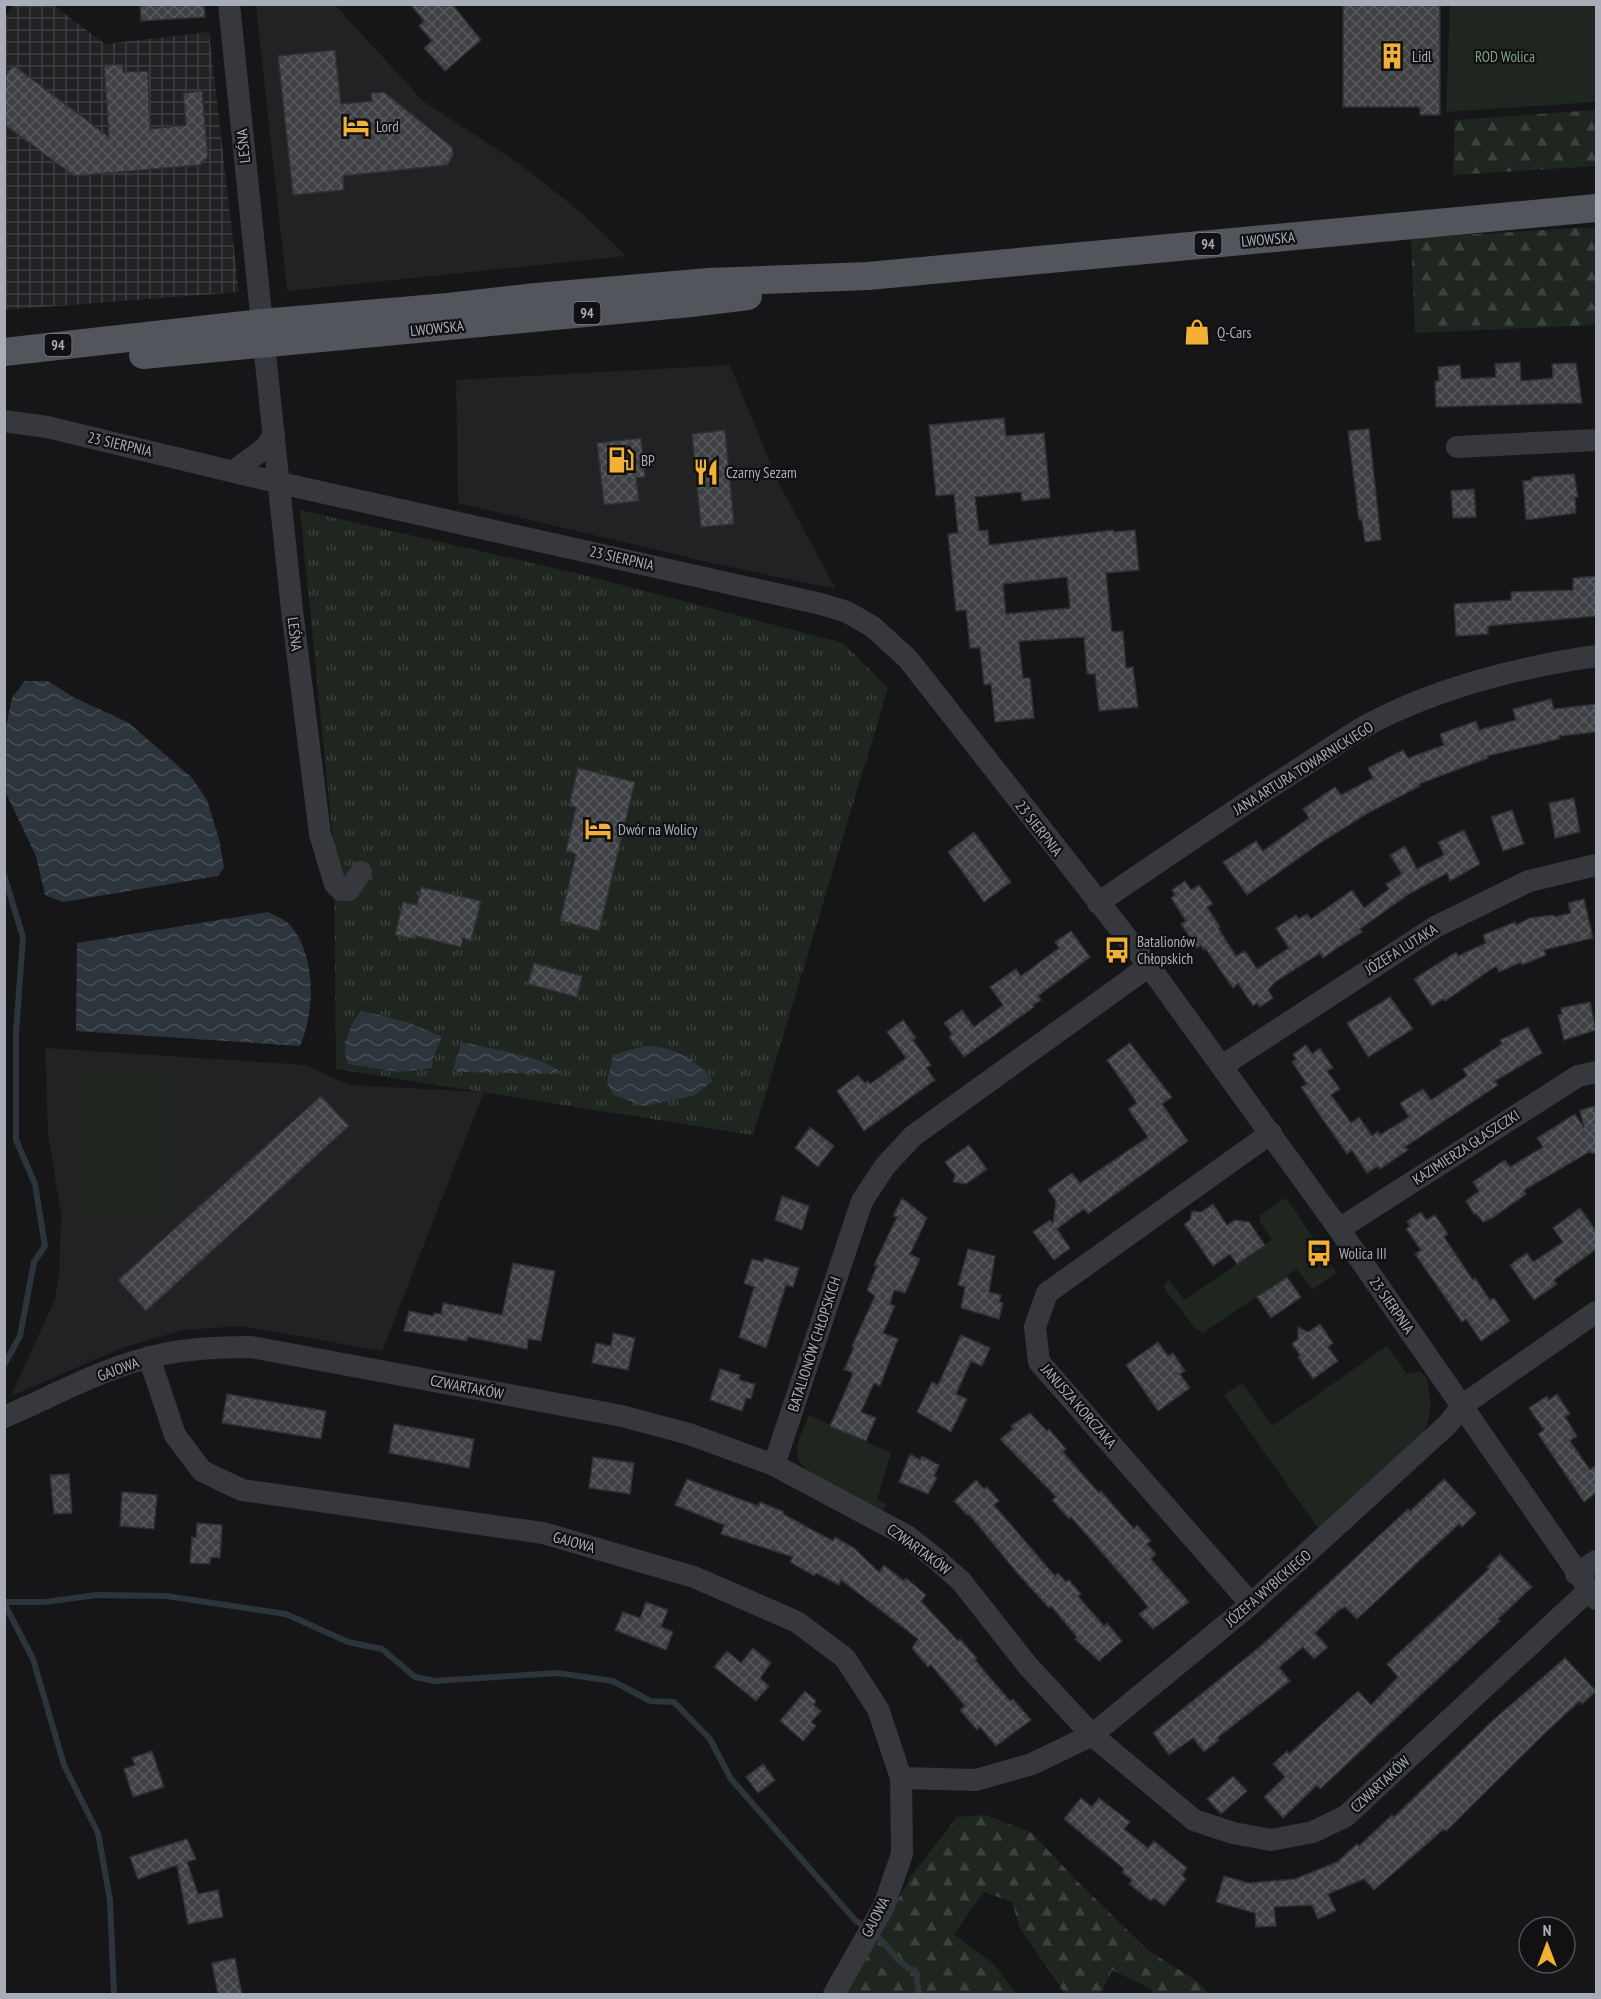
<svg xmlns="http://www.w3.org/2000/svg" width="1601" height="1999" font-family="'PT Sans Narrow',sans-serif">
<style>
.built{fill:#222225}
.industrial{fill:url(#industrial-grid)}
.green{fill:#1e261f}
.forest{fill:url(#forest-firs)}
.park{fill:url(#park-tufts)}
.water{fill:url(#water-waves)}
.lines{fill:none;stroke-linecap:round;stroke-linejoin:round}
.stream{stroke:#2c353c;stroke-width:6}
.building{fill:url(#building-cross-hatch);stroke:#303034;stroke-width:1.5;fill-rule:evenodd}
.minor{stroke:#37383d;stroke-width:22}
.major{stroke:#53555c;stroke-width:28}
.labels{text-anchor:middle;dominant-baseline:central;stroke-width:4.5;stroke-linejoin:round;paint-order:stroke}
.shield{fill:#111113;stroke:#7b7e86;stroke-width:1.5}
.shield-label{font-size:14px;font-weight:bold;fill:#a8adb8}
.poi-label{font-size:15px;fill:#a8adb8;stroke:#111113;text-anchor:start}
.park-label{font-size:15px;fill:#7fa381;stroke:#111113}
.street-label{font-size:15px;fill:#a8adb8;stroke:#111113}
</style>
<defs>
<pattern id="industrial-grid" width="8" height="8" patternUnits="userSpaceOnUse" patternTransform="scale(1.5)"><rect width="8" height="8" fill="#222225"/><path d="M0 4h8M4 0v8" fill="none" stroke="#3f3f43"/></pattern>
<pattern id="forest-firs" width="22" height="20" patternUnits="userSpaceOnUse" patternTransform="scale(1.5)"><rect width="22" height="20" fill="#1e261f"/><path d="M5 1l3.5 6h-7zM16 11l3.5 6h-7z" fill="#3c433d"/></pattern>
<pattern id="park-tufts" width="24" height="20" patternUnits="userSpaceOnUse" patternTransform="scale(1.5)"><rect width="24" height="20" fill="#1e261f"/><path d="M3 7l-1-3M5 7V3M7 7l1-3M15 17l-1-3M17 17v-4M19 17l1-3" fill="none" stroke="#3c433d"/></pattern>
<pattern id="water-waves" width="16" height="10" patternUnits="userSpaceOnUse" patternTransform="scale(1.5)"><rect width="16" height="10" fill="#2c353c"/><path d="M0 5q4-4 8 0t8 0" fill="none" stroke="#485056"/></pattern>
<pattern id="building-cross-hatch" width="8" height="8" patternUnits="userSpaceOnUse" patternTransform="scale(1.5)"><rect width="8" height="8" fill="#404145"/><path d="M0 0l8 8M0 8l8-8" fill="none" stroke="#595a5e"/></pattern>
</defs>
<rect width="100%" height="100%" fill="#161618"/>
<path class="built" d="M256,5H335L423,101L521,165L583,214L626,256L287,291Z
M730,365L778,482L836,589L720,565L458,503L456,380Z
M45,1048L306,1065L349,1085L484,1092L382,1351L242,1326L184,1330L122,1348L11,1396L55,1299L59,1275L61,1214L48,1134Z"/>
<path class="industrial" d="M14,5H53L105,44L209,32L239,292L5,310L4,18Z"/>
<path class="green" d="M1450,5H1596V102L1446,112Z
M77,1071H172V1220H76Z
M1284,1199H1287L1337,1273L1312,1290L1297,1269L1203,1333L1196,1329L1167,1292L1164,1287L1169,1279L1184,1300L1265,1245L1272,1239L1260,1221V1215Z
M1387,1346L1407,1374L1419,1371L1426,1377C1431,1396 1433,1413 1424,1432L1318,1528L1224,1395L1242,1383L1272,1426Z
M809,1415L891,1453L877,1499L887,1505L883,1510L802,1473L805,1467C788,1455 803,1431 809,1415Z"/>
<path class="forest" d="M1596,110V166L1453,175L1455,120Z
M1596,227V325L1415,333L1411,238Z
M986,1815L1032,1833L1077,1881L1149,1951L1197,1981L1209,1994H1150L1153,1990L1112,1970L1101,1994H1065L1020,1928L1012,1902L984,1892L954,1934L994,1964L1016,1994H846L911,1876L957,1817Z"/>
<path class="park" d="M300,510L584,575L843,643L888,688L753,1135L336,1069L334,851Z"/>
<path class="water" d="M25,681H48L73,697L129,723L192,778L207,800L219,839L224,868L218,876L63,902L45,895L36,856L5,791V732L12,698Z
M268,912C275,916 284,919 289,924C317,955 315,1010 300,1046L76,1031L77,943Z
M362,1011L407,1022L442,1037L433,1058L432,1068L400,1072L348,1064C341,1048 349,1023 362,1011Z
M467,1043C500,1052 536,1053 564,1074L459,1072L453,1069L461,1044Z
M644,1046C671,1045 697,1059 713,1081L693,1096L644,1106L614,1095L607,1083L613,1055Z"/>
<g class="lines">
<path class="stream" d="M4,875L23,937L16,1033V1140L35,1184L45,1246L34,1262L20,1336L4,1365
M4,1602H45L96,1595L166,1596L286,1614L348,1642L382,1649L415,1677L435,1681L557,1673L613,1681L650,1701L674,1702L710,1739L731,1779L855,1920L866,1928
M4,1603L33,1659L64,1765L98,1833L110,1900L114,1994
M874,1934C890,1946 897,1964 916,1972L919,1994"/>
</g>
<path class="building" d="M140,4H204L205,17L141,21Z
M410,4H452L481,40L445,71L424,48L432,41L419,26L424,21Z
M1343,4H1440V115H1420V107H1343Z
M335,50L341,104L372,101L371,93L384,92L452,147L453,156L447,165L343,176L344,190L293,195L278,56Z
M123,64V72L148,71L150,129L186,125L183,93L202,91L208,157L200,165L74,176L4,124V77L13,65L109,137L104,65Z
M1520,362L1521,381L1553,378L1552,364L1576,363L1582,403L1436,407L1435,381H1439L1438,367L1460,365L1461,379L1496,377L1495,364Z
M1004,418L1006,436L1044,433L1050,498L1022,501L1021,492L975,497L979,531L988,530L989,545L1113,530L1114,532L1135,530L1139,570L1106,573L1112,632L1123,631L1126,668L1133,667L1138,707L1099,711L1095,674H1087L1084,637L1023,641L1019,642L1023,678H1030L1034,718L995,722L991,684L984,685L980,648H970L966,610L956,611L948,534L958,533L954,494L936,496L929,425ZM1067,577L1070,608L1006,614L1003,584Z
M1369,429L1381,540L1365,542L1362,520H1359L1348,431Z
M725,430L734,524L701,527L692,434Z
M641,438L645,477L636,478L639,501L604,505L597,443Z
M1574,474L1578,497H1575L1576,513L1526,520L1523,481L1532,480V477Z
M1474,489L1476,517L1453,518L1451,491Z
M1596,576V616L1488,626V634L1456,636L1454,604L1511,600V592L1573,590V578Z
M1551,699L1554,709L1596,704V732L1559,736V739L1487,756L1488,758L1419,784L1420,786L1368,813L1320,843L1247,895L1223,862L1256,841L1263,851L1309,818L1303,809L1335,787L1341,795L1373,778L1368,768L1403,750L1408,758L1444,745L1440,734L1476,721L1479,730L1516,720L1513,709Z
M578,768L635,782L599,931L560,921L576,854L566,851L576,807L569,806Z
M1574,798L1580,832L1555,838L1549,803Z
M1512,810L1524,844L1503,851L1491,817Z
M1464,830L1480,864L1450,881L1447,873L1409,894L1360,929L1362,932L1340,946L1323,958L1320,953L1275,982L1268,990L1273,998L1260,1007L1257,1003L1253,1006L1238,983L1233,988L1205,948L1204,950L1201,945L1197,948L1181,924L1186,921L1171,898L1175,895L1172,890L1185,881L1191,890L1199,885L1213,904L1207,907L1220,927L1218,928L1236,956L1245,951L1257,969L1289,948L1276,928L1296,915L1299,919L1307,914L1311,919L1352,890L1364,908L1389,889L1386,884L1402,874L1390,855L1405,846L1417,869L1444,855L1438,842Z
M974,832L1011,882L984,902L948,852Z
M421,887L481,901L471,941L463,938L461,947L416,936L415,939L395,935L403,902L417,905Z
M1584,899L1593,938L1544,950L1546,955L1522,965L1521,962L1499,972L1496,966L1445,1001L1443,999L1432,1006L1414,979L1456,952L1458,956L1486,943L1483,935L1515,922L1516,925L1530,918L1553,915L1554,917L1571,913L1568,903Z
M1071,931L1090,957L1038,996L1041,1000L1033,1005L1034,1007L964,1057L949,1037L952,1034L944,1023L962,1010L974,1027L1003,1005L990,987L1016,969L1021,976L1059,948L1055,942Z
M534,963L582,976L577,997L528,984Z
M1390,997L1413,1029L1368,1057L1347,1023Z
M1590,1002L1596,1030L1564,1040L1558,1015L1562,1014L1561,1008Z
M903,1020L916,1038L913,1040L931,1065L926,1068L935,1080L864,1131L837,1091L858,1075L865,1083L868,1081L870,1084L906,1058L887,1032Z
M1528,1027L1542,1053L1495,1081L1498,1085L1405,1147L1408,1150L1380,1169L1378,1166L1367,1173L1352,1150L1347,1154L1317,1111L1301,1087L1307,1084L1292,1062L1296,1059L1293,1054L1306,1045L1312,1054L1320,1048L1333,1068L1327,1071L1340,1089L1331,1095L1351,1123L1359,1117L1372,1136L1378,1131L1380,1135L1409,1117L1400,1103L1423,1089L1431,1100L1467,1076L1463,1069L1502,1044L1500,1040Z
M1130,1043L1172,1097L1162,1104L1188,1141L1088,1214L1084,1209L1057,1229L1070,1248L1054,1260L1033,1232L1050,1220L1053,1223L1056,1201L1048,1190L1072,1173L1080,1183L1148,1137L1128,1109L1137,1103L1107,1060Z
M321,1096L349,1126L146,1311L118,1280Z
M1596,1106V1154L1589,1152L1524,1190L1526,1194L1492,1218L1483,1222L1476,1213L1474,1214L1466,1201L1479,1191L1473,1182L1505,1160L1510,1167L1543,1147L1537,1138L1575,1114L1584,1128L1580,1110Z
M810,1127L834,1146L818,1167L795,1148Z
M969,1145L987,1169L966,1184L953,1182L955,1175L945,1162Z
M782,1196L809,1206L802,1230L775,1220Z
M902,1198L927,1218L910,1254L920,1259L905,1293L894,1290L890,1304L895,1306L883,1333L898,1339L880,1386L874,1383L861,1412L876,1418L866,1441L830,1426L852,1376V1372L844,1370L854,1347L852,1346L875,1296L867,1290L877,1266L874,1265L897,1217L893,1216Z
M1213,1204L1227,1225L1235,1220L1249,1222L1265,1245L1237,1264L1230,1254L1213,1266L1184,1224L1190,1220L1192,1211L1201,1212Z
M1580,1208L1596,1231V1249L1554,1280L1557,1284L1534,1300L1510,1265L1527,1253L1533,1262L1563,1242L1553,1228Z
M1421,1212L1426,1220L1435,1215L1448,1234L1444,1237L1473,1280L1475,1278L1490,1300L1494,1298L1510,1321L1481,1341L1466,1319L1462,1322L1415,1254L1421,1250L1406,1229L1410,1226L1407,1221Z
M968,1249L995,1256L989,1292L1001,1295L999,1302L1003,1303L999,1319L961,1308L965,1287L958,1285Z
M764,1258L799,1268L793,1287L786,1285L766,1348L739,1337L754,1287L744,1283L752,1259L763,1262Z
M513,1263L555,1271L541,1341L528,1339L527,1349L468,1337L467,1341L404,1331L409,1311L433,1316L434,1313L441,1314L443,1303L502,1315Z
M1287,1277L1301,1297L1271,1318L1257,1297Z
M1320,1324L1333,1343L1328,1347L1338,1361L1313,1379L1298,1357L1300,1355L1292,1344L1298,1339V1327L1308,1332Z
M613,1333L635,1338L628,1370L592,1363L596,1343L611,1346Z
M961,1335L990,1348L982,1366L971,1361L956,1394L967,1399L951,1432L917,1412L932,1382L938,1385Z
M1158,1342L1168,1356L1173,1353L1185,1371L1180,1374L1190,1388L1158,1411L1126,1365Z
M720,1369L740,1375L739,1380L755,1384L751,1399L746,1398L742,1411L710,1400Z
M227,1394L326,1411L321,1439L222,1423Z
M1557,1394L1570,1414L1565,1417L1577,1436L1570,1441L1590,1470L1596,1465V1493L1584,1502L1538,1434L1544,1430L1529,1408L1547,1396L1549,1400Z
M1030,1413L1047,1431L1049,1429L1066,1449L1063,1452L1099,1493L1101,1491L1134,1529L1137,1525L1151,1541L1147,1544L1156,1554L1151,1559L1189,1602L1153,1629L1139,1614L1148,1607L1142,1599L1071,1517L1069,1519L1052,1500L1056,1497L1000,1439L1013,1429L1011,1426Z
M394,1424L474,1439L469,1468L389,1453Z
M910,1454L920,1460L922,1456L939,1465L934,1476L937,1478L928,1494L899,1482Z
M593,1457L634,1463L630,1494L589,1488Z
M69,1474L72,1513L54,1514L50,1475Z
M687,1479L758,1506L760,1502L784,1512L783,1514L833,1541L835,1537L854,1548L879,1572L884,1565L904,1581L906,1578L926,1595L921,1601L958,1641L960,1639L977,1658L975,1660L1010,1701L1013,1699L1031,1720L996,1746L980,1727L977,1730L960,1710L965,1706L931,1665L928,1667L912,1648L918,1639L841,1580L839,1585L816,1573L814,1576L790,1562L793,1557L721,1534L724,1525L675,1505Z
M1444,1479L1476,1513L1462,1527L1459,1524L1357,1619L1345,1607L1339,1610L1315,1633L1328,1647L1314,1659L1303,1647L1279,1667L1290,1681L1217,1738L1219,1740L1204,1752L1193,1738L1169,1755L1153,1733L1262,1645L1408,1509L1410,1511Z
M976,1480L984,1489L987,1487L999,1501L994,1505L1055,1576L1058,1573L1066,1582L1069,1580L1081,1594L1078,1596L1104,1626L1107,1623L1122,1641L1099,1661L1075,1639L1077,1637L1051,1606L1049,1608L1018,1574L969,1514L967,1515L954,1501Z
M122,1492L157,1495L154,1529L120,1526Z
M197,1523L222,1525L220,1558L211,1557L210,1564L190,1563L192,1537L196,1538Z
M1500,1554L1532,1587L1498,1619L1500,1621L1320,1789L1317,1785L1283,1818L1264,1797L1285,1777L1273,1764L1287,1751L1289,1754L1358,1691L1371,1705L1398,1677L1387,1664L1489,1569L1487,1567Z
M646,1602L668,1610L661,1627L673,1632L666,1650L615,1630L623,1612L640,1618Z
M753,1648L771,1663L760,1678L769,1686L756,1701L714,1667L727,1651L741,1663Z
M1565,1658L1596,1691L1582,1704L1580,1701L1545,1733L1446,1831L1444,1829L1374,1890L1364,1879L1328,1894L1336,1911L1318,1919L1312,1905L1274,1907L1276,1926L1256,1927L1255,1913L1216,1902L1224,1876L1248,1883L1295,1879L1337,1862L1357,1844L1359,1846L1392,1815L1394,1817L1491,1722Z
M805,1691L816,1701L814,1705L821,1711L811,1722L816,1726L803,1741L780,1721Z
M152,1751L164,1787L133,1797L124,1769L135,1765L132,1758Z
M763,1764L775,1780L758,1793L746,1777Z
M1233,1776L1247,1791L1221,1814L1207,1799Z
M1081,1798L1092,1807L1099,1798L1130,1822L1124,1829L1148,1848L1154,1841L1187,1868L1182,1875L1186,1879L1164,1906L1154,1898L1151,1901L1129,1884L1132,1880L1122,1872L1124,1869L1064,1819Z
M187,1839L196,1859L187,1862L198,1894L218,1890L223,1917L188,1924L177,1865L138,1879L130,1857Z
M235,1958L242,1995H218L212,1963Z"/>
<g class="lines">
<path class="minor" d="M229,4L262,323
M264,344L292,610L320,834L335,884L341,890H349L361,872
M4,421L47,427L280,483L821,604L847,612L873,627L908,659L1149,966L1339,1229L1596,1599
M1457,447L1596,440
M234,471L266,447L274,434
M1098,903C1163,859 1228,814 1294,772C1320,756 1345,737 1371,723C1440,687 1520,667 1596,656
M1222,1066L1435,927L1529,881L1596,865
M1339,1229L1578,1076L1596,1072
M149,1357L175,1435L202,1471L242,1490L543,1533L694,1577L797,1622L845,1658L878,1709L901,1778L902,1854L884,1906L834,1994
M4,1417C56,1395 108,1365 164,1354C193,1348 222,1347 251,1347L622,1416L689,1434L774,1465L907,1536L935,1558L961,1581L1028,1666L1092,1735L1194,1820L1233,1833L1271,1840L1313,1832L1346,1816L1590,1589
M774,1465L862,1201L885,1166L913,1136L1149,966
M1576,1574L1596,1561
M1251,1604L1039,1362L1035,1327L1047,1293L1271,1133
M901,1778L976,1780L1032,1764L1092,1735L1251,1604L1447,1425L1463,1405L1596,1312"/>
<path class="major" d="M4,352L262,323L448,307L536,297L709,282L868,276L1596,208
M143,355L691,303L748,296"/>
</g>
<defs>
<g id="building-bare" transform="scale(2.07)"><path d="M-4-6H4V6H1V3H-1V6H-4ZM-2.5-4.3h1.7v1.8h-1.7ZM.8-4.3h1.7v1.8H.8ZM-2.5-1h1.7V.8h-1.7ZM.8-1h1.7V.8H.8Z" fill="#f2b134" stroke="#111113" stroke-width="2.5" paint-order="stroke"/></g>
<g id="hotel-bare" transform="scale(2.07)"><path d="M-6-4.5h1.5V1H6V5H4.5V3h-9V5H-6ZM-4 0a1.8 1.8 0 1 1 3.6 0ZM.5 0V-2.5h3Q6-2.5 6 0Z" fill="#f2b134" stroke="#111113" stroke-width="2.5" paint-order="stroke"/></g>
<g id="shop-bare" transform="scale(2.07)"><path d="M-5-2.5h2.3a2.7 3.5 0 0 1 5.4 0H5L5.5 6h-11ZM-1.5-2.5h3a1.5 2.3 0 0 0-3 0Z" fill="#f2b134" stroke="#111113" stroke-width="2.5" paint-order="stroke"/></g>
<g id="fuel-bare" transform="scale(2.07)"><path d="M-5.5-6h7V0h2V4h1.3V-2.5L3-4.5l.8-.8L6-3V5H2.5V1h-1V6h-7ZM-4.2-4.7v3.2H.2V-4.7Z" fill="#f2b134" stroke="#111113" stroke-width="2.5" paint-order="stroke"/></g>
<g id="restaurant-bare" transform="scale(2.07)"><path d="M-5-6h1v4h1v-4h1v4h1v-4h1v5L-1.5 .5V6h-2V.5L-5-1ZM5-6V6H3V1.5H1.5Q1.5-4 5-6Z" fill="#f2b134" stroke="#111113" stroke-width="2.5" paint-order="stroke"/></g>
<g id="bus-bare" transform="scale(2.07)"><path d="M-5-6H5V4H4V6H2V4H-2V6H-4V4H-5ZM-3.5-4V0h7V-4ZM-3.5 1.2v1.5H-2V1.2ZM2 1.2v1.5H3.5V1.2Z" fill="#f2b134" stroke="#111113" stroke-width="2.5" paint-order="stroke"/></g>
</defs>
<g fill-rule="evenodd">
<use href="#building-bare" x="1392" y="56"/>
<use href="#hotel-bare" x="356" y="126"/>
<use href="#shop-bare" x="1197" y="332"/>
<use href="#fuel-bare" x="621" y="460"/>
<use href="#restaurant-bare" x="706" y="472"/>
<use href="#hotel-bare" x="598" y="829"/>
<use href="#bus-bare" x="1117" y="950"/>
<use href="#bus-bare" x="1319" y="1253"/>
</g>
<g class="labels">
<g class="shield">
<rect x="1194.5" y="233" width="27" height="22" rx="4.5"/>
<rect x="573.5" y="302" width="27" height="22" rx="4.5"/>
<rect x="44.5" y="334" width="27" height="22" rx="4.5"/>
</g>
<g class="shield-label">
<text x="1208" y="244">94</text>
<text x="587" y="313">94</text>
<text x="58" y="345">94</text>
</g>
<g class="poi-label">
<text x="1412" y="56">Lidl</text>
<text x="376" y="126">Lord</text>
<text x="1217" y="332">Q-Cars</text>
<text x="641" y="460">BP</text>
<text x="726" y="472">Czarny Sezam</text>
<text x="618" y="829">Dwór na Wolicy</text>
<text x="1137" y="941">Batalionów<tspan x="1137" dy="17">Chłopskich</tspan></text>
<text x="1339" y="1253">Wolica III</text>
</g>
<g class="park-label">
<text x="1505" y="56">ROD Wolica</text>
</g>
<g class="street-label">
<text transform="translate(243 146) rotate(-96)">LEŚNA</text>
<text transform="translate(1268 239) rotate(-5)">LWOWSKA</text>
<text transform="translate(437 328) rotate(-6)">LWOWSKA</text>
<text transform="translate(120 444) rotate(13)">23 SIERPNIA</text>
<text transform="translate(622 558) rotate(13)">23 SIERPNIA</text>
<text transform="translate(295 634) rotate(83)">LEŚNA</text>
<text transform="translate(1303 768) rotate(-32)">JANA ARTURA TOWARNICKIEGO</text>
<text transform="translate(1039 828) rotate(52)">23 SIERPNIA</text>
<text transform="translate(1401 949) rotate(-32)">JÓZEFA LUTAKA</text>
<text transform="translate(1466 1147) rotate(-33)">KAZIMIERZA GŁASZCZKI</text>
<text transform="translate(1392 1305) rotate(55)">23 SIERPNIA</text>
<text transform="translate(814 1344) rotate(-72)">BATALIONÓW CHŁOPSKICH</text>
<text transform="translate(118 1369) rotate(-20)">GAJOWA</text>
<text transform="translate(467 1387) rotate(11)">CZWARTAKÓW</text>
<text transform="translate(1079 1406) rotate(49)">JANUSZA KORCZAKA</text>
<text transform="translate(574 1542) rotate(16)">GAJOWA</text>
<text transform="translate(919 1549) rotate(36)">CZWARTAKÓW</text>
<text transform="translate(1268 1588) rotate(-41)">JÓZEFA WYBICKIEGO</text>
<text transform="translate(1380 1784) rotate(-43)">CZWARTAKÓW</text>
<text transform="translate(875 1917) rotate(-63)">GAJOWA</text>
</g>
</g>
<rect width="1601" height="1999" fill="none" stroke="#a8adb8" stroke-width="12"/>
<g transform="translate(1547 1945)"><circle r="28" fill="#111113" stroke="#4d4f55" stroke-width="1.5"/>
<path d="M0-4.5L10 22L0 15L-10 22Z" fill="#f2b134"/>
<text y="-9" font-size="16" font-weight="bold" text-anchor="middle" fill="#a8adb8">N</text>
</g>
</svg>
